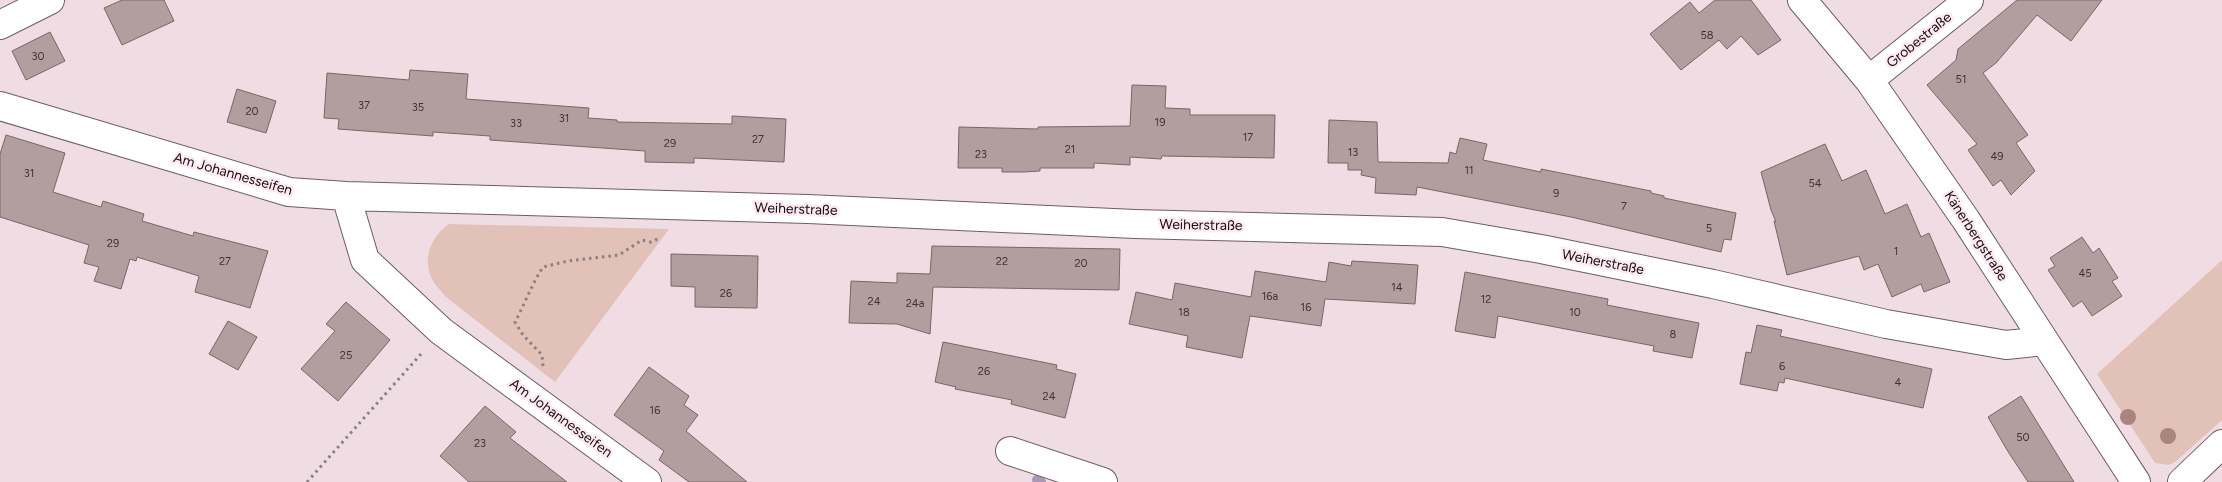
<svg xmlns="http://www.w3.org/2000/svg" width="2222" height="482" font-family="Figtree,sans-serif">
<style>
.green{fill:#e2c1b8}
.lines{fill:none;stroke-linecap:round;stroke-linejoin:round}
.stream{stroke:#ac98b6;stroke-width:10}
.building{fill:#b29e9f;stroke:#786666}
.minor-casing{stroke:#6e5d63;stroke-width:30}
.path{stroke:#8c7f83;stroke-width:3;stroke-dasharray:2.5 4;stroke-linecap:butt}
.minor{stroke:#fff;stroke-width:28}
.tree{fill:#aa847f}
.labels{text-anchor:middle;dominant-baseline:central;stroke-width:5;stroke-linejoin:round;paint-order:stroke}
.number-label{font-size:11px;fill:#3d3335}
.street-label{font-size:14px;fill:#160f12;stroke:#feeaf0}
</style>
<rect width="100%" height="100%" fill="#f0dde3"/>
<path class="green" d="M449,224L669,229L555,382L446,297C442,292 436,286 433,281C421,260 431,236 449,224Z
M2222,260V420L2175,462L2169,465L2155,463L2097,374Z"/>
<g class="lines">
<path class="stream" d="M1037,480L1041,482"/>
</g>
<path class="building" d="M122,0H164L174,21L122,45L104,8Z
M1715,0H1751L1781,40L1758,55L1741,36L1727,49L1719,40L1681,70L1650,34L1690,2L1699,13Z
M2017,0H2102L2071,41L2037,15L1996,63L1983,73L2028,135L2016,143L2035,171L2011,195L2001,180L1993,186L1968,150L1977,144L1927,85L1956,60L1958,49Z
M50,32L65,61L26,80L12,51Z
M410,70L468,74L466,99L589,108L588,118L617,120V122L732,124V116L786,119L784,162L694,158V163L645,162V151L490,140V136L433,132V136L338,129L339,119L324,118L327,73L409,80Z
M1132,85L1166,86L1165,108L1190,109V115H1275L1274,158L1162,156L1161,159L1130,157V165L1094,163V168H1040V171L1024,172H1002V168H958L959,127L1038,129V127L1130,126Z
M237,89L276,101L266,133L227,122Z
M1329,120L1377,122L1378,162L1448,163L1450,152L1456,154L1460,138L1487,144L1483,160L1541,172V169L1651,191V193L1664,196V198L1736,213L1731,240L1724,239L1721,252L1571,217L1417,187L1416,195L1375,193L1376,178L1361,175L1362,170H1348V163H1328Z
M6,135L65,153L53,192L101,207L103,201L144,214L142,221L193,236L194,232L268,251L250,308L195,292L199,276L137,257L136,261L130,259L121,289L94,281L99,267L84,263L89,245L0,217V154Z
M1825,144L1842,181L1866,170L1885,214L1907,204L1921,237L1929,233L1950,282L1924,292L1921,284L1892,297L1878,264L1864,270L1859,256L1787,275L1774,221L1776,222L1771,210L1761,172Z
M2082,237L2093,253L2099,248L2118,278L2112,281L2122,296L2092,316L2082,301L2073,307L2048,270L2055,266L2050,258Z
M932,246L1120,249L1119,290L933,287L930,334L897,324L849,323L851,281L897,283V273L930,274Z
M671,254L758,256L757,308L695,307V287L671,286Z
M1352,261L1418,265L1415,304L1325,299L1321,326L1250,316L1242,358L1186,347L1188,336L1129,324L1136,292L1172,300L1175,283L1251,297L1255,271L1326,282L1329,262L1351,266Z
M1465,272L1608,299L1607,305L1699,323L1692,358L1653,351L1654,346L1498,316L1495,338L1455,331Z
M346,302L390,340L338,401L301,369L335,331L326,324Z
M228,321L257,337L238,370L209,354Z
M1757,325L1782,330L1780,336L1932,369L1923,408L1785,378L1784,383L1779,382L1777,391L1740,384L1746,352L1751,353Z
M943,342L1057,365L1056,369L1076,374L1065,418L1011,404L1012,400L955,389L956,387L935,382Z
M649,367L689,396L684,405L698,415L686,431L747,482H689L659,460L664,451L614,415Z
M2021,396L2074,482H2028L2007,450L1988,417Z
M485,406L516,432L510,438L567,482H469L440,456Z"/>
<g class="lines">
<g class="minor-casing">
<path id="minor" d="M1802,0L1869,80L1966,220L2136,482
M0,25L50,0
M1869,80L1969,0
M0,106L289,192L346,196L365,260L441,331L647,482
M346,196L808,209L1135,224L1442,232L1541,249L1713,284L1886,324L2006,345L2044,341
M1010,451L1103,482
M2182,482L2222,444"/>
</g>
<path class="path" d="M543,366L542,355L523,335L515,322C525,303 532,284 543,267L568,261L619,255L642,240L651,242L656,240L657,235
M307,482L421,354"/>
<use href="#minor" class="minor"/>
</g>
<g class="tree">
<circle cx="2128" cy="417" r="8"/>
<circle cx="2168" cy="436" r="8"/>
</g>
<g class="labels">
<g class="number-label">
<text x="1707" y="35">58</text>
<text x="38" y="56">30</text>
<text x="1961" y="79">51</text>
<text x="364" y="105">37</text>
<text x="418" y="107">35</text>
<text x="252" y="111">20</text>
<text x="564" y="118">31</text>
<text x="1160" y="122">19</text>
<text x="516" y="123">33</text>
<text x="1248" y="137">17</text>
<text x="758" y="139">27</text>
<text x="670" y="143">29</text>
<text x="1070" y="149">21</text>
<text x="1353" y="152">13</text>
<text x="981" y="154">23</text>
<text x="1997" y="156">49</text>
<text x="1469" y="170">11</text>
<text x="29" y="173">31</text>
<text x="1815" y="183">54</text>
<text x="1556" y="193">9</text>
<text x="1624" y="206">7</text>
<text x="1709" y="228">5</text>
<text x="113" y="243">29</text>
<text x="1896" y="251">1</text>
<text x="225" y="261">27</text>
<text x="1002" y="261">22</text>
<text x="1081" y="263">20</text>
<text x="2085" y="273">45</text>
<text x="1397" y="287">14</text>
<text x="726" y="293">26</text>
<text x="1270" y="296">16a</text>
<text x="1486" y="299">12</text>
<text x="874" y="301">24</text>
<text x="915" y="303">24a</text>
<text x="1306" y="307">16</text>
<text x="1184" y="312">18</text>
<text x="1575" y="312">10</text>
<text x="1673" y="334">8</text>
<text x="346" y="355">25</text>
<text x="1782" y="366">6</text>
<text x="984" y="371">26</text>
<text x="1898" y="382">4</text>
<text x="1049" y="396">24</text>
<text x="655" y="410">16</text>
<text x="2023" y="437">50</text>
<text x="480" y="443">23</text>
</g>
<g class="street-label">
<text transform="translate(1919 40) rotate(-39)">Grobestraße</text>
<text transform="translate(233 174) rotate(16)">Am Johannesseifen</text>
<text transform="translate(796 209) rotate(2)">Weiherstraße</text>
<text transform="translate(1201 225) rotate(1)">Weiherstraße</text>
<text transform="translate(1976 236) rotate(57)">Känerbergstraße</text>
<text transform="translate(1603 262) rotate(11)">Weiherstraße</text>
<text transform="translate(561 418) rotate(36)">Am Johannesseifen</text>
</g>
</g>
</svg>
